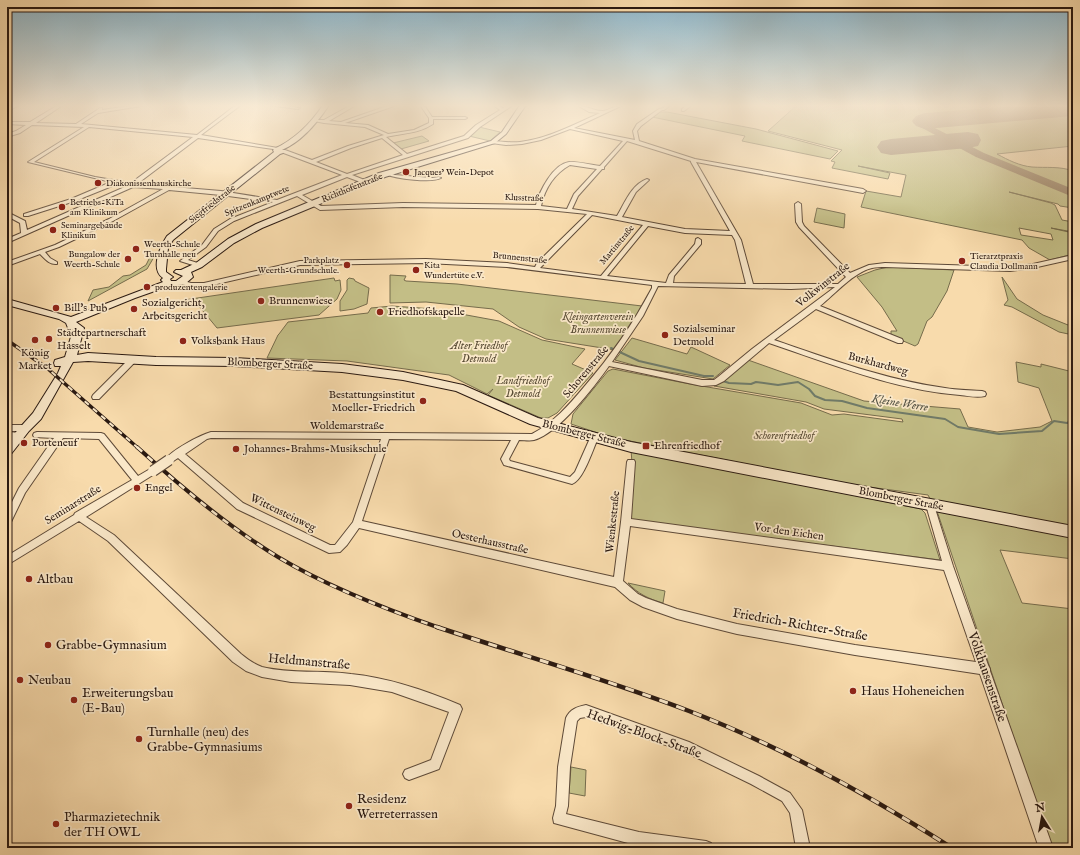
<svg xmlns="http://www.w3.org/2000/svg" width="1080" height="855" font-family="'IM FELL English',serif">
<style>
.green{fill:#c3be86;stroke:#766c4c;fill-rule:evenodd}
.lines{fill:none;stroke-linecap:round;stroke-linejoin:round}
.stream{stroke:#707b69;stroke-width:2}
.taxiway{fill:#917a5e;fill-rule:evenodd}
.runway{fill:#917a5e;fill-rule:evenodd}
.street-casing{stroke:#5e4a38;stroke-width:2}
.secondary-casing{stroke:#2a1911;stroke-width:2}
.street{fill:#fae8c9;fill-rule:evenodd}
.secondary{fill:#fae8c9;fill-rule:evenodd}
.rail-far2-casing{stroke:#2a1911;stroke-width:3.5}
.rail-far1-casing{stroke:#2a1911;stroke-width:4}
.rail-casing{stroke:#2a1911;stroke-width:4.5}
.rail-far2{stroke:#fae8c9;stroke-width:2;stroke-dasharray:5.5;stroke-linecap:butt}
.rail-far1{stroke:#fae8c9;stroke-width:2.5;stroke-dasharray:7;stroke-linecap:butt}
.rail{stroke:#fae8c9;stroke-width:3;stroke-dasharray:9;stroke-linecap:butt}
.street-bridge-casing{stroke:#5e4a38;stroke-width:12;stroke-linecap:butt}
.street-bridge{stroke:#fae8c9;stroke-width:10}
.poi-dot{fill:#8f2418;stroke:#fae8c9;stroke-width:1.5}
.labels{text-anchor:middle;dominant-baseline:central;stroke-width:3.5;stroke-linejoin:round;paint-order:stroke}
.far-poi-label{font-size:9px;fill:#2a1911;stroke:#fae8c9;text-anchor:start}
.far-street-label{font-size:9px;fill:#2a1911;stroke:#fae8c9}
.street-label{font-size:11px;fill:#2a1911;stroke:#fae8c9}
.poi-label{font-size:11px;fill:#2a1911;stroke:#fae8c9;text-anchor:start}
.park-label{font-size:11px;font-style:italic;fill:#584b34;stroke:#fae8c9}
.water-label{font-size:12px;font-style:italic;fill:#535244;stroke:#fae8c9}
.near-poi-label{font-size:13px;fill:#2a1911;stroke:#fae8c9;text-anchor:start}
.near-street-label{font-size:13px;fill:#2a1911;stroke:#fae8c9}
</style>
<rect width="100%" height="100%" fill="#f8dbac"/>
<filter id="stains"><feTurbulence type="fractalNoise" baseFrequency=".005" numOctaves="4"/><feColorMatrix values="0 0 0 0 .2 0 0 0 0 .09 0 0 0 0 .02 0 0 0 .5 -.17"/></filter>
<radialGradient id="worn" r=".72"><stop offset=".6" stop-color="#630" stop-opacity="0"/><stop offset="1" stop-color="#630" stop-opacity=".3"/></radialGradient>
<path class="green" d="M795,105H974L990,111V113L921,119L927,124L1073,111V146L997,154C1008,160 1020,166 1032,167C1046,168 1060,166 1073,171V208L1060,206L1058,204L1009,192L1051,203L1055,205L1062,220L1073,222V232L1051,228L1073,233V254L1050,260L1029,248L1022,240L861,207L866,191L901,197L906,175L858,166L890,173L888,179L832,168L835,162L831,161L842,150L768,131L796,106ZM1019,228L1051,234L1053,240L1021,235Z
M979,105H1073V106L1001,112Z
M659,112H667L756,129L838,151L830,159L742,141L745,136L652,117Z
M479,127L500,132L490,141L469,136Z
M422,136L429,141L401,149L393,143Z
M817,208L845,214L844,228L814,222Z
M150,257H154L147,269L88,301L93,290L109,287L123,276L130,275L146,265Z
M888,267L954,270L947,291L932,317L927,321L918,344L915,346L894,337L891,334V331H897L882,307L857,277L875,270Z
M390,275L406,276L404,280L406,281L457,284L642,306L615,350L546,339L519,327L493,309L426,302L390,303Z
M1002,277L1017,299L1043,315L1073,327V335L1059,332L1012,307L1004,305L1008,300Z
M334,278L335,281L340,280L341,290L337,299L319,315L217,328L198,305L184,300Z
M349,278L354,279L355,281L369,288L367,304L354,309L340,311V301L347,290V280Z
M392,306L434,309L499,321L542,340L585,349L572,364L593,373L557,413L548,418H541L488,395L493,389L487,394L449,375L347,361L267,358L278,335L279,334L288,322L368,313L371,308Z
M632,338L687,354L691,347L730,365L713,379L644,368L615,360Z
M748,360L864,401L960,409L968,427L997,432L1040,427L1052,421L1039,388L1018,382L1016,362L1041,367V364L1073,372V559L1000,550L1022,603L1073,609V848H1051L938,514L928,495L847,484L610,437L571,424L573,414L608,371L613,369L690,384L801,403L832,415L844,414L903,422L902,419L824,409L806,402L714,386Z
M631,450L921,509L925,513L940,560L630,520L632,463Z
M628,583L665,591L663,603C649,599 638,594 628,583Z
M571,767L586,770L585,796L569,793Z"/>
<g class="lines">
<path class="stream" d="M611,348L639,361L704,376H713
M723,381L729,383L751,384L756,382L778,385L798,382L809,389L815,396L825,400L842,401L867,408L945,419L958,427L999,434L1042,431L1054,421L1067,423L1073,420"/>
<path class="taxiway" d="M925,118L930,121L927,124L984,153L1073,189V197L976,157L913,123L914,121Z"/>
<path class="runway" d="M1028,105H1073V116L925,129L916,126L912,121L916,116L925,113Z
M968,132L978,134L981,140L978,146L968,148L891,155L881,153L877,147L881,141L891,139Z"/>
<g class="street-casing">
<path id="street" d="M58,105H63L36,123L76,124L100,108H102V110L136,105H147L98,113L81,124L197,135L236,105H241L201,135L278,148H280V150L198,138L137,184L221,191L277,200L342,175L281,152V150H285L312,160L348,146L384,135L365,127L324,123L314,121L316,120H324L351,105H356L329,121L341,122L390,105H397L345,123L368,125L388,134L414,130L429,123V118L420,105H424L432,117H465L467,118L465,119H433V124C418,134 403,133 386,137L407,154L464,136L476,125L500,110L493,105H498L503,108L508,105H513L480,127L468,138L352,175L367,181V183H363L347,177L302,195L321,206L403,203L536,205C539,192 553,164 569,162C575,161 592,165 600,166L623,141L570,129L541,140L522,144L506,145L491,143V141C501,141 509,143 520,142C547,139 575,124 600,113L589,112L577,105C586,105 592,111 602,111C608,111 615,105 623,105L574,128L635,140L633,131L637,124L659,109C663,109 666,105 671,105L664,110H662L641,126L637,131L639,141L695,159L863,189L866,191L863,193L696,162L741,240L753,284H838L846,277L799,227L796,222L795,204L798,202L801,204L802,222L804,226L850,273L869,265L885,263L1010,267L1033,264L1073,255V259L1033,268L1010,271L885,267C881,267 876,267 872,268C854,272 835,294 820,306L902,339L903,341L902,343H898L816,309L774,340C830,359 886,380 945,388C957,390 970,390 982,391L985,392L986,394L985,396C977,398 968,396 960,395C895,390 831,364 769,343L724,381L716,385L702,386L609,366C594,387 559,433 534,440C530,441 524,440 519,440L509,459L510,461L570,477L575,472L591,436H597L598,438C593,449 583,481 572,484L504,465L501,459L511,440L389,439L362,521L614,577L621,522L627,462L628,460H634L635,462L631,519L942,561L926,505L927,502L930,501L933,502L953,566L988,665L990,669V671L1053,848H1039L980,674L855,655L737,634L677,619L643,607L630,600L615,587L359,528L347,545L340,552L329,553L237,509L178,458L172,462H166L165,460C170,451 200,435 211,432L532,434C553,423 569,405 584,387C611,356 633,324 652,288V285L507,267L426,263L300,265L204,287H191L177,282L180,280L191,283H204L300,261L426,259L507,263L535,267L537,263L587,214L538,209L403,207L320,210L297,196L234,221L218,231L206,247L188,260L201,264V266L199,267L180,261L202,245L214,229L230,219L273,202L221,195L169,190L113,221L59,247L45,252L50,258L57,262V264C50,265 45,259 40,254L7,266V262L55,245L109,219L163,189L133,187L7,243V239L21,233L20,223L7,216V212L25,221L27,230L127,186L117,184L75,201L28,216H24V214L71,199L111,182L28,162L84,127L32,125L20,133L7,137V134L16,131L26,125L7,124V122H30ZM89,127L193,137L131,183L95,177L34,162ZM382,138L403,155L347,174L316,162L351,148ZM627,141L691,161V162L730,231L685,229L622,217L636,192L649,180L647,179C631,185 625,203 617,216L572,209L578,196L602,169H604V167ZM570,165L597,169L574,194L567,209L541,206C545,188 554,174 570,165ZM592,215L643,225L601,276L540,268ZM648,226L685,233L732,235L735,240L746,284L673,283L674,276L701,244V240L698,238L696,239L695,244L669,275L666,283L607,276ZM658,286L791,289L835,287L752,349L718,377L714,380H702L612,362L643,316ZM211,438L381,439L353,522L335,545H330L243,503L185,454L207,439ZM630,526L944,570L976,662L855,645L737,624L677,609L646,598L638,594L623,581Z
M268,105H283L300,108L298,109Z
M687,105H692L684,111H682V109Z
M386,172L395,175L432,178L439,177L441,178C432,183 396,179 386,174Z
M130,358H136L137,360L99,399H93L92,397L93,395Z
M7,425H25L29,428L25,431H7Z
M7,432L23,433L24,435L23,437L7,438Z
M37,432L101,433L104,434L138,476L150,469H156L157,471L156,473L86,517L114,535L241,654C247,659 254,664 262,667C291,674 322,670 351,674C389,678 425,690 460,705L462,709L439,769L409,780L405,778L403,774L405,770L431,760L449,712L392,692L350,685L291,682L262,677L246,671L233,662L108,541L79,521L7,565V556L74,515L75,513L132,480L99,439L63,438L25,493L10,524L7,525V512L19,488L54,438L34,437L33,435L34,433Z
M586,705L689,742L759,776L790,793L802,810L810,848H796L790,813L782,801L751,784L683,751L586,717L580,718L577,721L570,767L568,806L566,814L639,832L706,841L711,843L713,848H657L639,846L554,823L553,818L556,806L558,767L566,718C570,709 577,707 586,705Z"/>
</g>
<g class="secondary-casing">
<path id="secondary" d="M11,105H19L7,112V107Z
M323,105H329C318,122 301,142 282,150L284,152L283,153L280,154L173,240L168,248L166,269V272L173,277L170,279L171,281H176L183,276L174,272L176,270H181L196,263L228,239L256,224L379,173L491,141L502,132L520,105H526L506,134L495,143L385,177L262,228L234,243L202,267L191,272L193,277L185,284L169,286L135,298L76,322L84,328L77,355L88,353L156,357L234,358L342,364L403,372L463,385L538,418L631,442L1073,526V538L631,452L530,424L456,391L403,380L342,372L234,366L156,365L88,361L73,362L41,419L29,431L11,454L7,456V442L33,413L58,373L61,366H55L54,363L55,360L65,357L73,330L68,328L66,323L59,319L7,305V299L71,317L163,282L161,280L163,278C150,269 160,247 167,236L274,152L273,150L274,149C294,140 311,123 323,105Z"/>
</g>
<use href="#street" class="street"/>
<use href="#secondary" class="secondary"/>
<g class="rail-far2-casing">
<path id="rail-far2" d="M7,340L47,368L138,448"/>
</g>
<g class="rail-far1-casing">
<path id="rail-far1" d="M137,447C181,487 227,526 278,557C328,587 385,609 440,628"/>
</g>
<g class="rail-casing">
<path id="rail" d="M437,627C521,655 606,679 689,711C782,747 869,795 952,848"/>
</g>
<use href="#rail-far2" class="rail-far2"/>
<use href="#rail-far1" class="rail-far1"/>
<use href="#rail" class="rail"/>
<g class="street-bridge-casing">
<path id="street-bridge" d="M153,471L169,460"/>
</g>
<use href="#street-bridge" class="street-bridge"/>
</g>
<linearGradient id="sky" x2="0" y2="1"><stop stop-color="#8bb7cd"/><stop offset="0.47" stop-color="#fcefda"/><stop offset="1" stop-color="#fcefda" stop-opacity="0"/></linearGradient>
<rect width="1080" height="225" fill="url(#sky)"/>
<g class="poi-dot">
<circle cx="406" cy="172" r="4"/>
<circle cx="98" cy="183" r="4"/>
<circle cx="62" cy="207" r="4"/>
<circle cx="53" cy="230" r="4"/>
<circle cx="136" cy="249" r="4"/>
<circle cx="128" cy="259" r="4"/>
<circle cx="962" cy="261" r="4"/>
<circle cx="347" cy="265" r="4"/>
<circle cx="416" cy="270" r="4"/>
<circle cx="147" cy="287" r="4"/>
<circle cx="261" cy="301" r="4"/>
<circle cx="56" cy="308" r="4"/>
<circle cx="134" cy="309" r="4"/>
<circle cx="380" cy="312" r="4"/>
<circle cx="665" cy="335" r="4"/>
<circle cx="49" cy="339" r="4"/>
<circle cx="35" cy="340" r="4"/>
<circle cx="183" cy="341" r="4"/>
<circle cx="423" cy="401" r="4"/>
<circle cx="24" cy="443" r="4"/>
<rect x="642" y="442" width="8" height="8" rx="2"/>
<circle cx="236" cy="449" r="4"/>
<circle cx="137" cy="488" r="4"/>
<circle cx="29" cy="579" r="4"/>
<circle cx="48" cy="645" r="4"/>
<circle cx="20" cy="680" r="4"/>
<circle cx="853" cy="691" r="4"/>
<circle cx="74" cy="700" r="4"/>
<circle cx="139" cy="739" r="4"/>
<circle cx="349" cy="806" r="4"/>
<circle cx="56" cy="824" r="4"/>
</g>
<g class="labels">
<g class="far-poi-label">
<text x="414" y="172">Jacques’ Wein-Depot</text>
<text x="106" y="183">Diakonissenhauskirche</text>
<text x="70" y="202">Betriebs-KiTa<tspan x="70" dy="10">am Klinikum</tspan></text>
<text x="61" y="225">Seminargebäude<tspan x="61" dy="10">Klinikum</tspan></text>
<text x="144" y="244">Weerth-Schule<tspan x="144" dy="10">Turnhalle neu</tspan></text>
<text x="120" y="254" text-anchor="end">Bungalow der<tspan x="120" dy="10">Weerth-Schule</tspan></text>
<text x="970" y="256">Tierarztpraxis<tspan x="970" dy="10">Claudia Dollmann</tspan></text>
<text x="339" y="260" text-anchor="end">Parkplatz<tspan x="339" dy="10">Weerth-Grundschule.</tspan></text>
<text x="424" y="265">Kita<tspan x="424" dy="10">Wundertüte e.V.</tspan></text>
<text x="155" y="287">produzentengalerie</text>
</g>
<g class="far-street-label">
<text transform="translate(352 188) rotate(-22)">Richthofenstraße</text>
<text transform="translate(524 198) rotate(2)">Klusstraße</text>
<text transform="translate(257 201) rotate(-22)">Spitzenkamptwete</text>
<text transform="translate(212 204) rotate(-38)">Siegfriedstraße</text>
<text transform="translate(617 245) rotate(-50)">Martinstraße</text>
<text transform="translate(520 258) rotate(6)">Brunnenstraße</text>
</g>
<g class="street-label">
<text transform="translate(823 285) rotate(-38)">Volkwinstraße</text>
<text transform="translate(270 364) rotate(3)">Blomberger Straße</text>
<text transform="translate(878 364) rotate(15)">Burkhardweg</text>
<text transform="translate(586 372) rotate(-50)">Schorenstraße</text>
<text x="347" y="426">Woldemarstraße</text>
<text transform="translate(584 434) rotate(14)">Blomberger Straße</text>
<text transform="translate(901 499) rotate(11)">Blomberger Straße</text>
<text transform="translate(73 505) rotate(-32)">Seminarstraße</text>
<text transform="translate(283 513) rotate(26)">Wittensteinweg</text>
<text transform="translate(613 522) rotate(-84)">Wienkestraße</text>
<text transform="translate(789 532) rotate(8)">Vor den Eichen</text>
<text transform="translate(490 542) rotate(13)">Oesterhausstraße</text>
</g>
<g class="poi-label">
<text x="269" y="301">Brunnenwiese</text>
<text x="142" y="303">Sozialgericht,<tspan x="142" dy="13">Arbeitsgericht</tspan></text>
<text x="64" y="308">Bill's Pub</text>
<text x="388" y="312">Friedhofskapelle</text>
<text x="673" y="329">Sozialseminar<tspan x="673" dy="13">Detmold</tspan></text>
<text x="57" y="333">Städtepartnerschaft<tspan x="57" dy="13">Hasselt</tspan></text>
<text x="191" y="341">Volksbank Haus</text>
<text x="35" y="353" text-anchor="middle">König<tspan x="35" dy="13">Market</tspan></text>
<text x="415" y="395" text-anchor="end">Bestattungsinstitut<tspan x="415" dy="13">Moeller-Friedrich</tspan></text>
<text x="32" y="443">Porteneuf</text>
<text x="654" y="446">Ehrenfriedhof</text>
<text x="244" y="449">Johannes-Brahms-Musikschule</text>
<text x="145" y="488">Engel</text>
</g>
<g class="park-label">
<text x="598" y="317">Kleingartenverein<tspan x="598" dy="13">Brunnenwiese</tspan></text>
<text x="479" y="346">Alter Friedhof<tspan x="479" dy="13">Detmold</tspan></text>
<text x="523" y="381">Landfriedhof<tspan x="523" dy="13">Detmold</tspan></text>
<text x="784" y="436">Schorenfriedhof</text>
</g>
<g class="water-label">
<text transform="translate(900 403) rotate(9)">Kleine Werre</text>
</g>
<g class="near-poi-label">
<text x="37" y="579">Altbau</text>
<text x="56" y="645">Grabbe-Gymnasium</text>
<text x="28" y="680">Neubau</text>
<text x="861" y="691">Haus Hoheneichen</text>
<text x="82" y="693">Erweiterungsbau<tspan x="82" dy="15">(E-Bau)</tspan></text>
<text x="147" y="732">Turnhalle (neu) des<tspan x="147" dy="15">Grabbe-Gymnasiums</tspan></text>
<text x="357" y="799">Residenz<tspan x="357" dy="15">Werreterrassen</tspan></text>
<text x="64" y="817">Pharmazietechnik<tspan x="64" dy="15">der TH OWL</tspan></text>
</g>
<g class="near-street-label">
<text transform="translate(800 625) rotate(10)">Friedrich-Richter-Straße</text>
<text transform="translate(309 662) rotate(5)">Heldmanstraße</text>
<text transform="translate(987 677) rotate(71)">Volkhausenstraße</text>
<text transform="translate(644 734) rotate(20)">Hedwig-Block-Straße</text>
</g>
</g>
<rect width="1080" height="855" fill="none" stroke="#f8dbac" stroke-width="24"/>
<rect x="8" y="8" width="1064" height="839" fill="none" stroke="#2a1911" stroke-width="2"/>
<rect x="12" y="12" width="1056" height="831" fill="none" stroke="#2a1911"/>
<g transform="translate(1042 817) rotate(349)" stroke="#fae8c9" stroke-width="3" paint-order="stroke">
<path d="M0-3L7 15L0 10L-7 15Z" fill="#2a1911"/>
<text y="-6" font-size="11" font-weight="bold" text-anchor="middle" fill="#2a1911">N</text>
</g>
<rect width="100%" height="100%" filter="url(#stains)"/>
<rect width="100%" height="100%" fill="url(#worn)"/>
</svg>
